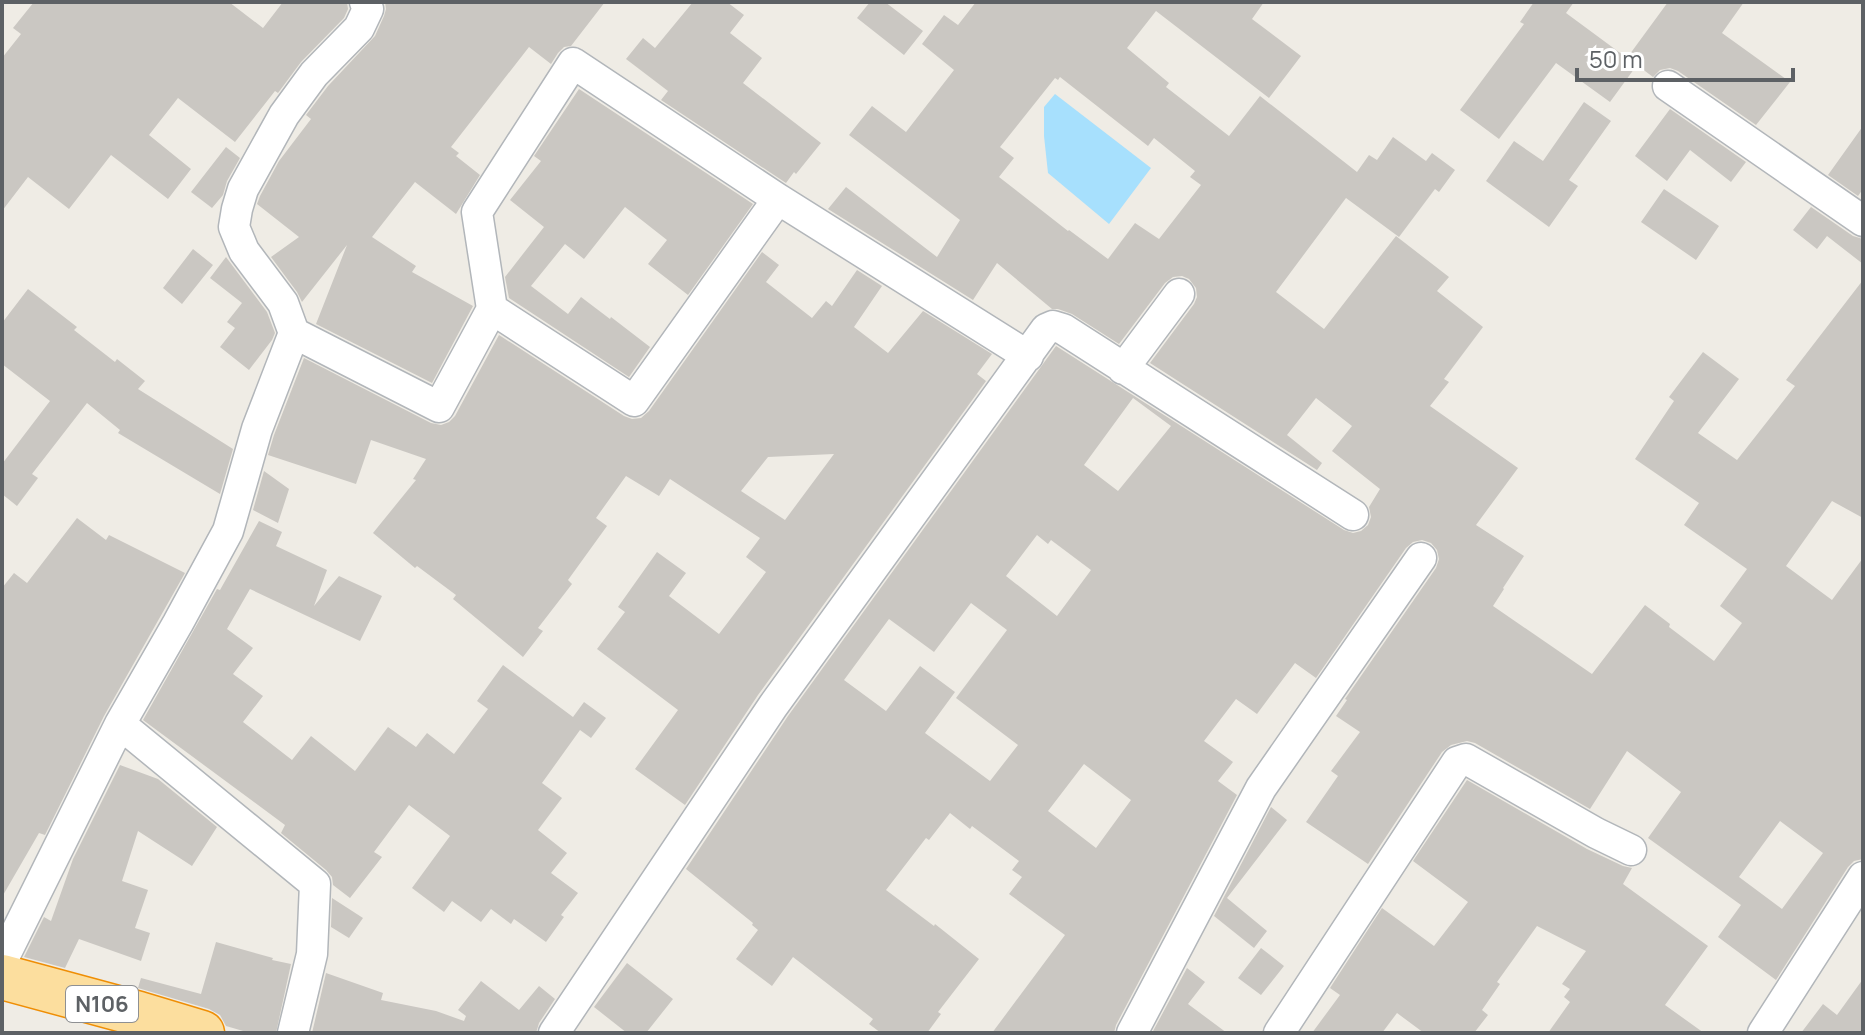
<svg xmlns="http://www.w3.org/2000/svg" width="1865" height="1035" font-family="Manrope,sans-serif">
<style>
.water{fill:#a7e0fd}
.building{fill:#cac7c2;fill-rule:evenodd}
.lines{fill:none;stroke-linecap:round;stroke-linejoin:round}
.minor-casing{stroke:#b2b6ba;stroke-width:33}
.trunk-casing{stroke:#ef8e05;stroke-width:47}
.minor{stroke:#fff;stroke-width:30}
.trunk{stroke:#fcde9e;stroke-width:44}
.labels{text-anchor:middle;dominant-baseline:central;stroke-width:8;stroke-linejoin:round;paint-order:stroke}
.shield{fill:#fff;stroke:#8e9093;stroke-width:2}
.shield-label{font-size:22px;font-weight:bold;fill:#5d6165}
</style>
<rect width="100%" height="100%" fill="#efece5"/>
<path class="water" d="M1055,94L1151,168L1109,224L1048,173L1044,136V107Z"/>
<path class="building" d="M34,2H229L263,28L283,2H347L348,9L344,18L301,62L278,93L275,91L235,142L178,98L149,135L191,169L168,199L111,155L69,209L28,177L2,211V58L21,34L13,28Z
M385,2H605L571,46L564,47L558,53L551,64L529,47L451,147L459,153L456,156L480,175L456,214L415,182L372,237L416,266L412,272L473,306L432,383L316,324L347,245L302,302L297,292L271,257L299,237L257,204L260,196L279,161L311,119L306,115L328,86L375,36L384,16L386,9Z
M693,2H727L744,15L730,33L762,58L743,83L821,143L796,174L794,172L786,183L661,100L668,91L626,59L643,38L655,48Z
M870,2H885L923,31L904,55L857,18Z
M976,2H1264L1252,19L1301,56L1269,98L1156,11L1127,48L1169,83L1166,87L1229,136L1260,96L1357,172L1369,155L1377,160L1393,137L1426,161L1432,153L1455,170L1439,192L1435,189L1399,237L1346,198L1276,292L1324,329L1396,236L1449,277L1437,291L1483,327L1444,379L1449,382L1430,406L1518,468L1476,525L1524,556L1503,588L1504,589L1493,606L1592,674L1645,605L1670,624L1669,627L1714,661L1742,623L1720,606L1747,569L1684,525L1699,503L1635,459L1674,401L1669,397L1703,352L1739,379L1698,433L1737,460L1795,386L1786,380L1863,280V518L1832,501L1786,566L1832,600L1863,558V859L1854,861L1848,867L1776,980L1718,937L1741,905L1648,838L1681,792L1627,751L1590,809L1475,743L1467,741L1451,745L1442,752L1368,864L1306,822L1338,776L1331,771L1360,732L1336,716L1347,700L1345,699L1436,568L1439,559L1437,550L1431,543L1422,540L1413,542L1406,548L1316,678L1295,663L1257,714L1236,699L1204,741L1233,762L1218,781L1237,795L1116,1025L1114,1033H992L1065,935L1009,894L1022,877L1012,870L1019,861L972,826L970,829L950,813L929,840L926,838L886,890L934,926L935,924L979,959L938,1012L941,1014L927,1033H881L869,1024L873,1019L793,957L772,986L736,959L758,930L752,925L753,923L686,869L788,716L1056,346L1344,530L1353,533L1361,531L1368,525L1371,517L1369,507L1380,489L1332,451L1352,426L1316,398L1287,435L1322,463L1317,470L1150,363L1194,304L1197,297L1196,288L1189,279L1182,276L1173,277L1165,283L1119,344L1072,314L1058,309H1052L997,263L973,300L828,209L846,187L937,257L960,220L849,135L872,106L906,132L954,70L922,44L944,15L958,25ZM1060,77L1148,146L1154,138L1195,171L1190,177L1201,185L1159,239L1135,223L1108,259L1069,230L1068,231L999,177L1014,158L1000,147L1055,78L1058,80ZM1133,398L1171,426L1118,491L1084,465ZM1037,535L1048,544L1051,540L1091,570L1057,616L1006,576ZM971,603L1007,630L956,698L1018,745L990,781L925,733L955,692L920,666L886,711L844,680L889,619L934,652ZM1084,764L1131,800L1096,848L1048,811ZM1780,821L1823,853L1782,909L1739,877Z
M1534,2H1574L1566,13L1627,58L1668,2H1744L1722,33L1790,82L1756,125L1678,71L1670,68L1660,70L1653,77L1637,65L1610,102L1556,63L1499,139L1460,110L1524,24L1520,22Z
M579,89L753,204L688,295L648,264L667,240L625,207L584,259L565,244L531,286L568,314L581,297L610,319L611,317L650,347L629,377L509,298L505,277L544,227L510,200L541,161L534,156Z
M1584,102L1611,121L1569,180L1578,186L1549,227L1486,181L1514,141L1543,161Z
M1670,109L1746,162L1731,182L1690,150L1667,181L1635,156Z
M1863,126V189L1858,196L1828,175Z
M226,147L240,158L227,181L223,195L212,208L191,192Z
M1664,189L1719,226L1696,260L1641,222Z
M1811,207L1853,236L1863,239V264L1827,236L1817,249L1793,230Z
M193,249L213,265L182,304L163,288Z
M762,252L779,265L766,282L812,318L826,301L832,306L857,270L882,286L854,327L888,353L923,311L992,354L977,374L986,381L758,695L685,805L635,769L678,710L597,649L625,612L618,607L657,552L686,573L669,596L719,634L766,572L746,557L760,538L670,479L659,496L626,476L596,518L607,526L568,580L572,584L538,628L543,631L523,657L453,599L456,595L417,566L415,568L373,533L416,480L413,479L426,459L371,440L356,484L268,455L274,435L304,358L431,423L441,425L449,422L455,416L499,335L624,416L632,419L641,418L649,411ZM834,454L785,520L741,491L768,457Z
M226,257L267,312L275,333L272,340L249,370L220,347L235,328L227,322L242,303L210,278Z
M28,289L77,327L74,330L115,362L117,359L145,381L138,389L233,449L220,494L118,433L120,430L87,403L32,474L38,478L17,506L2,494V464L50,401L2,364V323Z
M264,471L289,489L278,523L253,510Z
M77,518L106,540L109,535L185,573L104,716L45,835L39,833L2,897V588L14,573L27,583Z
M259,521L282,532L276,546L327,570L314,606L339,576L382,596L360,641L250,589L227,629L253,648L233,674L263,696L243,722L292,760L311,736L355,771L388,727L416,747L427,733L454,754L488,709L477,701L503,665L573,717L584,702L606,718L591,738L580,730L542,783L562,798L538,830L567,853L551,873L578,893L561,915L564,917L546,942L514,919L511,924L491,909L481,922L452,901L444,912L412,888L450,836L409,805L374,852L382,857L350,898L333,885L332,877L326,870L281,833L285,825L143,720L217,589L220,590Z
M120,765L158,779L217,827L192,866L138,831L122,881L148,890L135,928L150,933L141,961L79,939L65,968L24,957L44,917L51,921L73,859Z
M1467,780L1587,849L1623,866L1632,868L1623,884L1708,946L1665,1005L1704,1033H1548L1570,1002L1564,997L1570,989L1562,984L1586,951L1537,926L1497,982L1500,984L1482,1010L1488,1015L1474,1033H1424L1397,1013L1382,1033H1312L1340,995L1330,988L1382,908L1434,946L1468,902L1413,861Z
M1271,807L1287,820L1227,898L1267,931L1254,948L1214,916Z
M332,898L363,918L349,938L331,927Z
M216,942L273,958L272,960L291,964L276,1033H250L226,1026L220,1015L209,1009L138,988L141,978L201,994Z
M1261,948L1284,966L1261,995L1238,978Z
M627,963L673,999L646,1033H627L594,1007Z
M1187,968L1205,982L1188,1004L1227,1033H1152Z
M326,973L383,993L381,1000L436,1011L464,1021L466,1016L458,1010L481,981L519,1010L539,986L555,999L539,1023L536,1033H312Z
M1863,979V1033H1801L1823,1004L1837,1015Z"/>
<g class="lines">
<g class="minor-casing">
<path id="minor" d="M1668,86L1863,221
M492,309L477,212L573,63L778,199
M294,333L439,407L492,309L634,401L778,199L1028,356
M1123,369L1179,294
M120,724L315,884L312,954L293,1033
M2,961L120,724L178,623L228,531L257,429L294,333L283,303L244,251L234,227L237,209L243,189L284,115L314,74L359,28L368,9L365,2
M554,1033L773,706L1046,329L1053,326L1063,329L1353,515
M1132,1033L1261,788L1421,558
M1279,1033L1457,762L1466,759L1596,833L1631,850
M1763,1033L1863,877"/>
</g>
<g class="trunk-casing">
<path id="trunk" d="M2,977L139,1014L202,1033"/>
</g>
<use href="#minor" class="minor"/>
<use href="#trunk" class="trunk"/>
</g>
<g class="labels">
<rect class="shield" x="66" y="986" width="72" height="36" rx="6"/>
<g class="shield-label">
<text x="102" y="1004">N106</text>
</g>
</g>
<rect width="1865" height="1035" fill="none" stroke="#5d6165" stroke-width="8"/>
<path d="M1577 68v12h216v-12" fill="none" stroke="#5d6165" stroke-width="4"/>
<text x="1589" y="68" font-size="24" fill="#5d6165" stroke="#ffffff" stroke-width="6" paint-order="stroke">50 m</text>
</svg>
